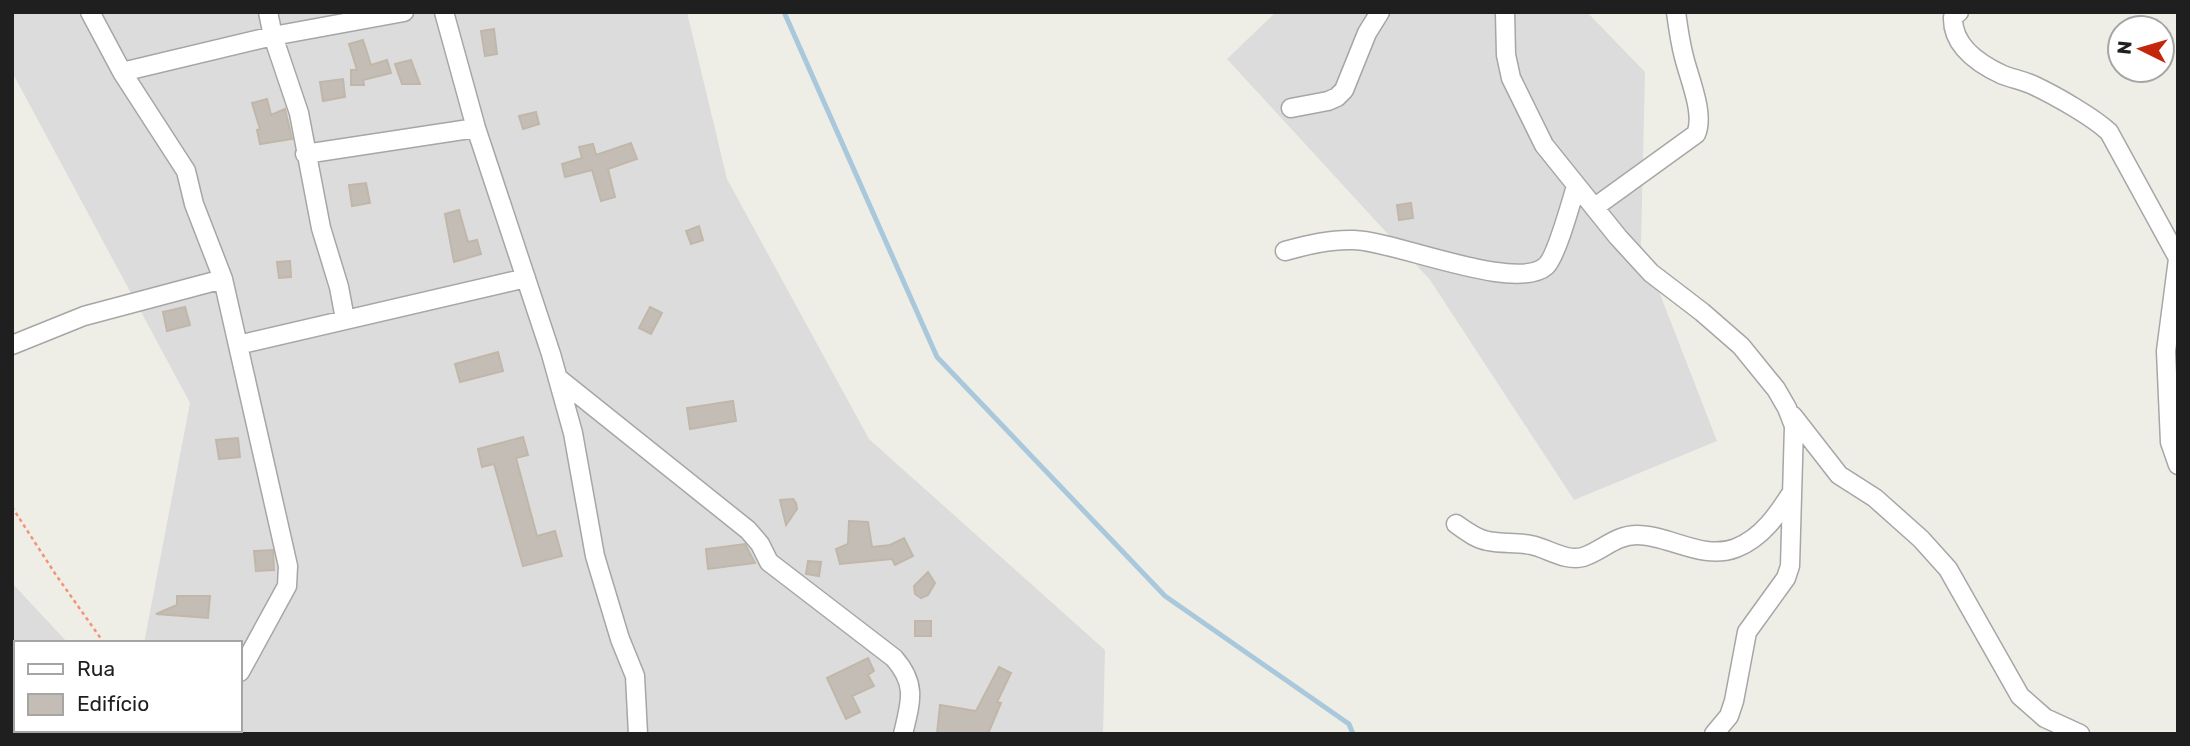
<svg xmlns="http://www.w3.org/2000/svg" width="2190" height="746" font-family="Rubik,sans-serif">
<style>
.residential{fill:#dddcdc}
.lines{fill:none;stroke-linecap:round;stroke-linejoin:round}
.stream{stroke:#a9c8db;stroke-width:5}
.building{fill:#c4bdb6;stroke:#c0b7a9;stroke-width:2}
.minor-casing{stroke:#a6a6a6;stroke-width:21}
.path{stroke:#f29374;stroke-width:2.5;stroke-dasharray:3.5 3.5;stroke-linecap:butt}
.minor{stroke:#fff;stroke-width:18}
</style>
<rect width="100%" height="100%" fill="#efeee6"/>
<path class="residential" d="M12,12H687L727,179L869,439L1105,650L1103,734H12V583L68,643H16V730H240V643H144L190,403L12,72Z
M1276,12H1587L1645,72L1641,245L1717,441L1574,500L1430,280L1227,59Z"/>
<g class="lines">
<path class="stream" d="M784,12L937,357L1165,596L1349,724L1353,734"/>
</g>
<path class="building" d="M494,29L497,54L485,56L481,31Z
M363,40L371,65L387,60L391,73L363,80L364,85H351V70H357L349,44Z
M411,60L420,84H402L395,64Z
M343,79L345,97L323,101L320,82Z
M267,99L271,115L285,109L292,139L260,144L257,130L260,129L252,103Z
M536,112L539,124L523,129L519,116Z
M631,143L637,159L608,169L615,197L601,201L592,170L565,177L562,164L582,158L579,147L593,144L596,155Z
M366,183L370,203L352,206L349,185Z
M1411,203L1413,218L1399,220L1397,205Z
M459,210L468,242L477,240L481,254L454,262L445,214Z
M699,226L703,240L691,244L686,231Z
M290,261L291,277L279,278L277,262Z
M185,307L190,325L167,331L163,312Z
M650,307L662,313L651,334L639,328Z
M498,352L503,371L460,382L455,364Z
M733,401L736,421L690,429L687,408Z
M523,437L528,455L516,458L537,536L555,531L562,556L523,566L494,464L482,467L478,449Z
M238,438L240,457L219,459L216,440Z
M793,499L796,503L797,509L786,525L780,500Z
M849,521L868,522L872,547L890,545L904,538L913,556L895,565L892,559L840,564L836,549L848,544Z
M745,544L755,563L708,569L706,549Z
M273,550L274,570L256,571L254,551Z
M808,561L821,562L819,576L806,574Z
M928,572L935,583L928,595L921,598L915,594L914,586Z
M177,596H210L208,618L156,614L177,605Z
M915,621H931V636H915Z
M868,658L874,671L868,675L874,686L852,696L860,712L846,719L827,678Z
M999,667L1011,673L997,702L1001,703L988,734H937L940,705L976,711Z"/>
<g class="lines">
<g class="minor-casing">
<path id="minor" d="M90,12L122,72L186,171L194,204L223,279L288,566L287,586L240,672
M268,12L273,36L299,113L321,228L339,287L345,319
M444,12L476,128L551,354L573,433L595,556L620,639L635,676L638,734
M1505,12L1506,55L1511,78L1544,145L1618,237L1651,273L1702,312L1741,346L1776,389L1787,408L1794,426L1790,566L1786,578L1747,632L1734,701L1729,716L1714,734
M1959,12L1953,17C1952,46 1979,64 2003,75C2014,79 2025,81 2035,86C2056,96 2093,117 2109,132L2178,258
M122,72L273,36L404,12
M1291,108L1328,101L1337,97L1344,90L1367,33L1380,12
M305,154L476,128
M1595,207L1696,134C1705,114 1689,78 1684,57C1680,42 1678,27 1676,12
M1285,251C1307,245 1331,239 1354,240C1395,241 1516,293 1546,266C1556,257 1571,203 1576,186
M2178,259L2166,351L2170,442L2178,465
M12,345L84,316L223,279
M238,345L526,278
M558,378L748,530L760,544L769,562L894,658C917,684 911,701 903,734
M1793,416L1839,475L1875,498L1921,539L1948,569L2020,696L2045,718L2080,734
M1456,524C1466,531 1476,539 1488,541C1502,544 1517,542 1531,545C1547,548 1566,562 1583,557C1602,551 1615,535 1637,535C1669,535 1703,561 1736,548C1762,538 1778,514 1792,492
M144,734L151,730"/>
</g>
<path class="path" d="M12,507L56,575L104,643"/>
<use href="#minor" class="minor"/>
</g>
<rect width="2190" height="746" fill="none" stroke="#1f1f1f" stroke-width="28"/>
<rect x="14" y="641" width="228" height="91" fill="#ffffff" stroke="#a5a5a5" stroke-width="2"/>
<rect x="28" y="664" width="35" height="10" fill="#ffffff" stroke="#a5a5a5" stroke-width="2"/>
<text x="77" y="676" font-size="21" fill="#1f1f1f">Rua</text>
<rect x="28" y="694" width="35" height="21" fill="#c4bdb6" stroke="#a5a5a5" stroke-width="2"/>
<text x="77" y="711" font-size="21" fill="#1f1f1f">Edifício</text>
<g transform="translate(2141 49) rotate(275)"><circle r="33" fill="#ffffff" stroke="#a5a5a5" stroke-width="2"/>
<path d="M0-5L12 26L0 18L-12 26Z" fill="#c3260b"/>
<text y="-10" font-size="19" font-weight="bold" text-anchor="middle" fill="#1f1f1f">N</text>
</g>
</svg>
